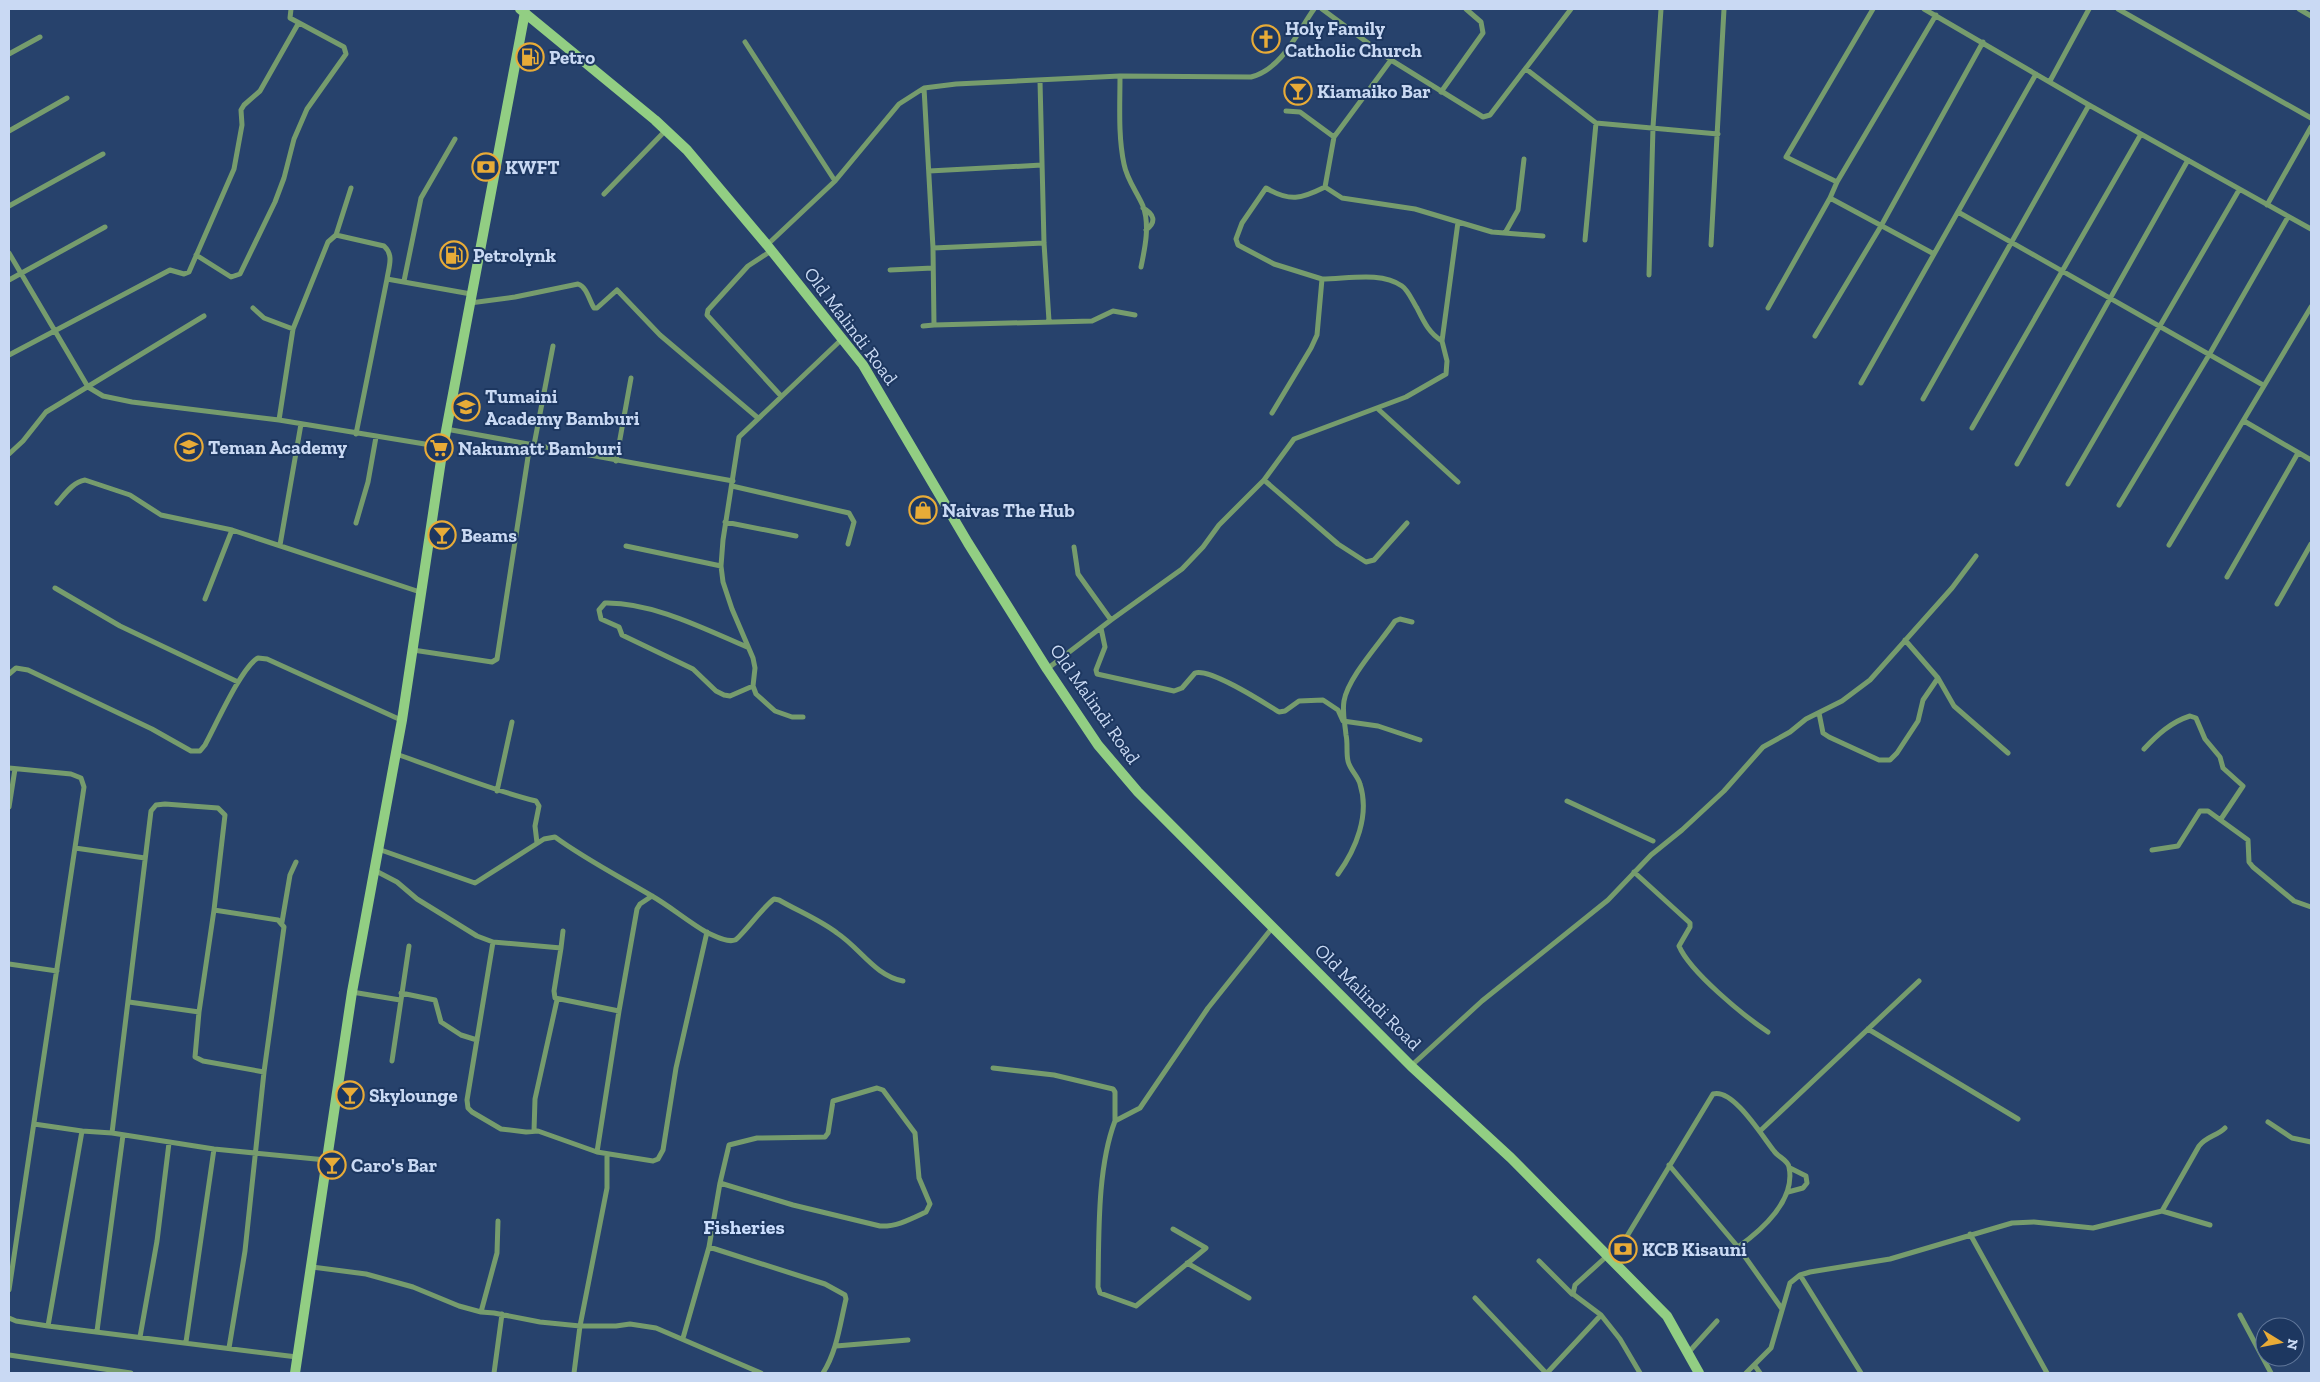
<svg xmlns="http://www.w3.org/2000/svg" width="2320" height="1382" font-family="'Zilla Slab',serif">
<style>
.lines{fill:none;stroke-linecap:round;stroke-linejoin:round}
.minor{stroke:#769c6d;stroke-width:5}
.secondary{stroke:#92ce83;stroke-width:10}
.labels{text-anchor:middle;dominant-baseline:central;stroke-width:4;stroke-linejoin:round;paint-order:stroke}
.poi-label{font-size:19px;font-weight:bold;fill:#c9d9f3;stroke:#1d3760;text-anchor:start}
.street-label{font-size:19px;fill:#c9d9f3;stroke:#1d3760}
.neighbourhood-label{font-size:20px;font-weight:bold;fill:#cbdefd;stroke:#1d3760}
</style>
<rect width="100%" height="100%" fill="#27426c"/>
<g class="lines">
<path class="minor" d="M1322,9L1391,60L1483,117L1490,115L1571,9
M1924,9L2089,105L2311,229
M2118,9L2311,118
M2299,9L2311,16
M745,42L835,181
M9,54L40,37
M1526,69L1596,123L1718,134
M1120,76C1120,105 1118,136 1124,164C1127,180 1137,192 1143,206C1150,225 1145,248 1141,267
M1040,81L1044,243L1049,321
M2050,81L2089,9
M924,88L933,248L934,325L1092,321L1113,311L1135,315
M1441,92L1483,33L1481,22L1466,9
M1286,111L1300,112L1334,137
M9,131L67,98
M929,171L1042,165
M1837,182L1786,157L1873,9
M1325,187L1342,198L1415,209L1492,232L1543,236
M604,194L666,130
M1830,198L1934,254
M2267,205L2311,127
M9,206L103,154
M1143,208C1154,214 1157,222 1146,230
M1958,212L2263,385
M1505,233L1518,210L1524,159
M336,235L384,246C394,255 389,266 387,279
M1585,240L1596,123
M767,245L835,181L899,104L924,88L956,84L1120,76L1251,77C1282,69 1297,33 1314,9
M1711,245L1724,9
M933,248L1044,243
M771,251L748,266L708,310L707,315L781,396
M9,253L88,387L103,396L132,402L279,420L443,447
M196,255L231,277L240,274L275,202L284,178L294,139L307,109L346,54L344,47L290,18L291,9
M890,270L933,268
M1649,275L1653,127L1661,9
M1322,279C1347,279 1381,271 1402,286C1408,290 1413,302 1417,308C1424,322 1429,333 1442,341
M9,280L105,227
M404,281L421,198L455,139
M470,303L515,297L578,284C587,287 589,300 594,308H597L617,290L660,335L758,418
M253,308L264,318L293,329
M1768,308L1830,198L1837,182L1936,15
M923,326L934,325
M1815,336L1881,226L1983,42
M9,355L170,270L184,274L189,272L234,169L242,125L241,110L244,105L260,91L298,24
M1861,383L2036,74
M1923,399L2089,105
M1378,409L1458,482
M1272,413L1311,348L1317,335L1322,279L1274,264L1238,245L1236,239L1242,223L1266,188C1290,202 1301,199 1325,187L1334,137L1391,60
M279,420L293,329L328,242L336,235L351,188
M2244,421L2311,460
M1972,428L2141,134
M446,429L733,481
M356,434L387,279L471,294
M534,445L553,346
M9,454L23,441L46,412L204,316
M616,461L631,378
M2017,464L2188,160
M1264,480L1338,544L1366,562L1374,560L1407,523
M2068,484L2239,190
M732,486L849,513L854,522L848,544
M57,503C65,494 73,482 85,480L130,495L161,515L232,530
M2119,505L2209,355L2288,217
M725,522L796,536
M356,523L368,482L376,437
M280,545L301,424
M2169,545L2311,307
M626,546L721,566
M2227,577L2298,453
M55,588L120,626L238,682
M205,599L232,530L420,592
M2277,604L2311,544
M1111,620L1182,569L1203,547L1219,525L1264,480L1294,439L1406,397L1446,374L1447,361L1442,341L1458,222
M1101,628L1105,647L1096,670L1097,674L1174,691L1182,688L1195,673C1210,668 1263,702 1279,712L1285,711L1299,701L1323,700L1338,710L1343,721L1378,726L1420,740
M1905,640L1938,678L1954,706L2008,753
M747,647C705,629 652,602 605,603L599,610L601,619L619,627L622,635L693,669L716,691L724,695L730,696L753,686
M413,650L492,662L497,659L530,444
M1047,669L1111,620L1078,574L1074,547
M9,674L16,668L28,670L152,729L191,751H200L205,745C215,727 242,666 258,658L267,659L401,720
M1819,713L1823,733L1829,737L1879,760H1890L1897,753L1918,721L1923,700L1938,678
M803,717H792L775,711L756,694L753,686L755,668L753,658L732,609L723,582L721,566L723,540L739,437L842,339
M2144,749C2157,735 2171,722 2190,716L2196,718L2205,739L2220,757L2223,768L2243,786L2221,819
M396,754C443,770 488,789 536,801L539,806L535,826L537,843
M9,768L71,774L81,778L84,787L9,1290
M497,791L512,722
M1567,801L1653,841
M9,807L15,769
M75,848L145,858
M378,849L475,883L544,839L555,837C585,859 620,877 652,896C671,907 687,921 706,932C713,935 727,943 735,940C740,938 763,907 774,899L779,900C798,911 820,920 837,933C860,948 875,976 903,981
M2152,850L2178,846L2200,811H2208L2248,840L2249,862L2253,867L2294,901L2311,907
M374,870L397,882L417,899L477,936L493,942L561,948L554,991L555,998L619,1011L597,1152
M1634,872L1690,923V927L1679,946C1690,972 1744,1016 1768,1032
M1338,874C1356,849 1370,815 1360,784C1358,776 1350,770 1348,761C1346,753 1348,743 1346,735C1345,723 1342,713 1344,701C1348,677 1381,642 1395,621L1400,619L1412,622
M214,910L278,920L284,927L264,1072L245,1251L229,1348
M282,922L290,875L296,862
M493,942L467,1100L468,1108L472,1112L501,1129L526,1132L538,1131L597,1152L653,1161L658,1159L663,1150L676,1068L707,932
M561,948L563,931
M9,964L57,971
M352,992L400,1000
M401,993L435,1000L441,1022L461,1035L477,1040
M129,1002L199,1012
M619,1011L637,909L640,904L652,896
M1868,1029L2018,1119
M392,1061L409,946
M1411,1066L1482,1001L1608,900L1651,855L1682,830L1724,791L1763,747L1790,732L1806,719L1842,701L1870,680L1952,588L1976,556
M993,1068L1054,1075L1113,1089L1115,1092V1121
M877,1088L883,1090L915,1133L919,1178L930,1204L926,1212C911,1219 896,1227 880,1226L793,1205L720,1183L729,1145L757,1138L825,1137L828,1133L833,1101Z
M2268,1122L2292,1138L2311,1142
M34,1124L82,1131L112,1133L214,1149L326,1160
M534,1131L535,1099L557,1000
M1760,1131L1919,981
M112,1133L151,811L156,805L165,804L218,808L225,815L214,910L199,1012L195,1057L203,1061L264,1072
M1669,1165L1738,1247L1782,1309
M1788,1192L1803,1188L1807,1183L1806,1176L1790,1168
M2162,1211L2210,1225
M1173,1229L1206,1248L1136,1306L1100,1293L1098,1287C1099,1236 1097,1168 1115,1121L1140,1108L1208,1008L1272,928
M1970,1234L2047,1373
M709,1247L720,1183
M1607,1256L1575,1285L1573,1294L1601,1315L1620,1339L1640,1373
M1539,1261L1572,1294
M1612,1261L1713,1094C1733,1088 1762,1136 1774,1151C1778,1157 1788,1160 1789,1167C1796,1200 1762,1230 1738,1247
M1187,1263L1249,1298
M312,1267L366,1274L413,1287L459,1306L481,1312L494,1313L540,1322L580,1326H616L630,1324L656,1328L761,1373
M1800,1275L1861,1373
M1475,1298L1546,1373
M481,1312L497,1253L498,1221
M2240,1315L2271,1373
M9,1318L16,1321L48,1326L297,1357
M48,1326L82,1131
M97,1331L123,1135
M140,1337L157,1241L169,1143
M683,1338L709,1247L825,1284L845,1295L846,1299C840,1324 837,1351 823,1373
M186,1342L214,1149
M836,1346L908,1340
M1688,1353L1717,1321
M9,1355L131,1373
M1755,1366L1760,1373
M494,1373L502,1314
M574,1373L580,1326L607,1188V1154
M1547,1373L1601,1315
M1746,1373L1771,1348L1790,1283L1800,1275L1810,1272L1890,1259L2012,1223L2034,1222L2093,1228L2162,1211L2199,1146C2207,1136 2217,1136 2225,1128"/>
<path class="secondary" d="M520,9L655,120L687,150L767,245L863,365L968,543L1047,669L1098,745L1138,792L1411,1066L1511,1158L1667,1316L1699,1373
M295,1373L352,992L402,720L443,447L525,12"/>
</g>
<defs>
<g id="church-ring" transform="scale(1.4375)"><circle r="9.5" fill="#1d3760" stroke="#e8ab37" stroke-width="1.5"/><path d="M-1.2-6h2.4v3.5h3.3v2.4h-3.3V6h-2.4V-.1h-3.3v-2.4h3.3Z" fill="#e8ab37"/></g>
<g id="fuel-ring" transform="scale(1.4375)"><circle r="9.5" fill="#1d3760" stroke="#e8ab37" stroke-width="1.5"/><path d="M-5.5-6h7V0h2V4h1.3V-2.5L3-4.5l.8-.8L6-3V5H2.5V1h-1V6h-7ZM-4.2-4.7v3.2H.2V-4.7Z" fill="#e8ab37"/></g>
<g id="bar-ring" transform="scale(1.4375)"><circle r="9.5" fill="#1d3760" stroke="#e8ab37" stroke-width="1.5"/><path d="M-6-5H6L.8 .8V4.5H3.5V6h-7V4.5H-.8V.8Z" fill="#e8ab37"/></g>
<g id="bank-ring" transform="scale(1.4375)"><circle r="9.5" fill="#1d3760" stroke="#e8ab37" stroke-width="1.5"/><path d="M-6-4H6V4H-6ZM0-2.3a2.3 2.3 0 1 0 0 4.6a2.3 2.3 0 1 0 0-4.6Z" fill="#e8ab37"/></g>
<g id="school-ring" transform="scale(1.4375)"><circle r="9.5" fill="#1d3760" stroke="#e8ab37" stroke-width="1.5"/><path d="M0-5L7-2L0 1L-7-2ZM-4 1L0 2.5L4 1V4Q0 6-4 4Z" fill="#e8ab37"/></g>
<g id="supermarket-ring" transform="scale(1.4375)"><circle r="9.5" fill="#1d3760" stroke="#e8ab37" stroke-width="1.5"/><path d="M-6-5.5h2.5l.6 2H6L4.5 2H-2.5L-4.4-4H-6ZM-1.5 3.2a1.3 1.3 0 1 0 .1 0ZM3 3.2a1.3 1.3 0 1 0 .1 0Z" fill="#e8ab37"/></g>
<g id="shop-ring" transform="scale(1.4375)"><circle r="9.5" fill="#1d3760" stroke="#e8ab37" stroke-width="1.5"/><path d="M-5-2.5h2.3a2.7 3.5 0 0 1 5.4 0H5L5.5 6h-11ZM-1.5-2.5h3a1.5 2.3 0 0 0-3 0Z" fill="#e8ab37"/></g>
</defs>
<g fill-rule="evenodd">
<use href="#church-ring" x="1266" y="39"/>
<use href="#fuel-ring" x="530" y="57"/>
<use href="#bar-ring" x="1298" y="91"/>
<use href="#bank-ring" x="486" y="167"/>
<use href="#fuel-ring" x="454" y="255"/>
<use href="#school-ring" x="466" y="407"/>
<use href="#school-ring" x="189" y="447"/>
<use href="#supermarket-ring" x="439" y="448"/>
<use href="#shop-ring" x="923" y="510"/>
<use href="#bar-ring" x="442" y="535"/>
<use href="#bar-ring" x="350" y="1095"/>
<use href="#bar-ring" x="332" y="1165"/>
<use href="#bank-ring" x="1623" y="1249"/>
</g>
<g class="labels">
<g class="poi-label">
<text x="1285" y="28">Holy Family<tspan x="1285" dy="22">Catholic Church</tspan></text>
<text x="549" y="57">Petro</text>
<text x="1317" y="91">Kiamaiko Bar</text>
<text x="505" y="167">KWFT</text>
<text x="473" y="255">Petrolynk</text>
<text x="485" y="396">Tumaini<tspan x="485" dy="22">Academy Bamburi</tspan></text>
<text x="208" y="447">Teman Academy</text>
<text x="458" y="448">Nakumatt Bamburi</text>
<text x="942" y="510">Naivas The Hub</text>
<text x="461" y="535">Beams</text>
<text x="369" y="1095">Skylounge</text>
<text x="351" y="1165">Caro's Bar</text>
<text x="1642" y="1249">KCB Kisauni</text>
</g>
<g class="street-label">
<text transform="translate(851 326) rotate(53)">Old Malindi Road</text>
<text transform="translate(1095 704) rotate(55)">Old Malindi Road</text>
<text transform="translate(1368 997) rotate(45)">Old Malindi Road</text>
</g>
<g class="neighbourhood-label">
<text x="744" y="1227">Fisheries</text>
</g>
</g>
<rect width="2320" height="1382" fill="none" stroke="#c9d9f3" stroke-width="20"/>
<g transform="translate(2280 1342) rotate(100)"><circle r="24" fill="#1d3760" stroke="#62789b"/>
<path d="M0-4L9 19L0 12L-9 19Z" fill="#e8ab37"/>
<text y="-8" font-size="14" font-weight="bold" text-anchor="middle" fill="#c9d9f3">N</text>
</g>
</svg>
